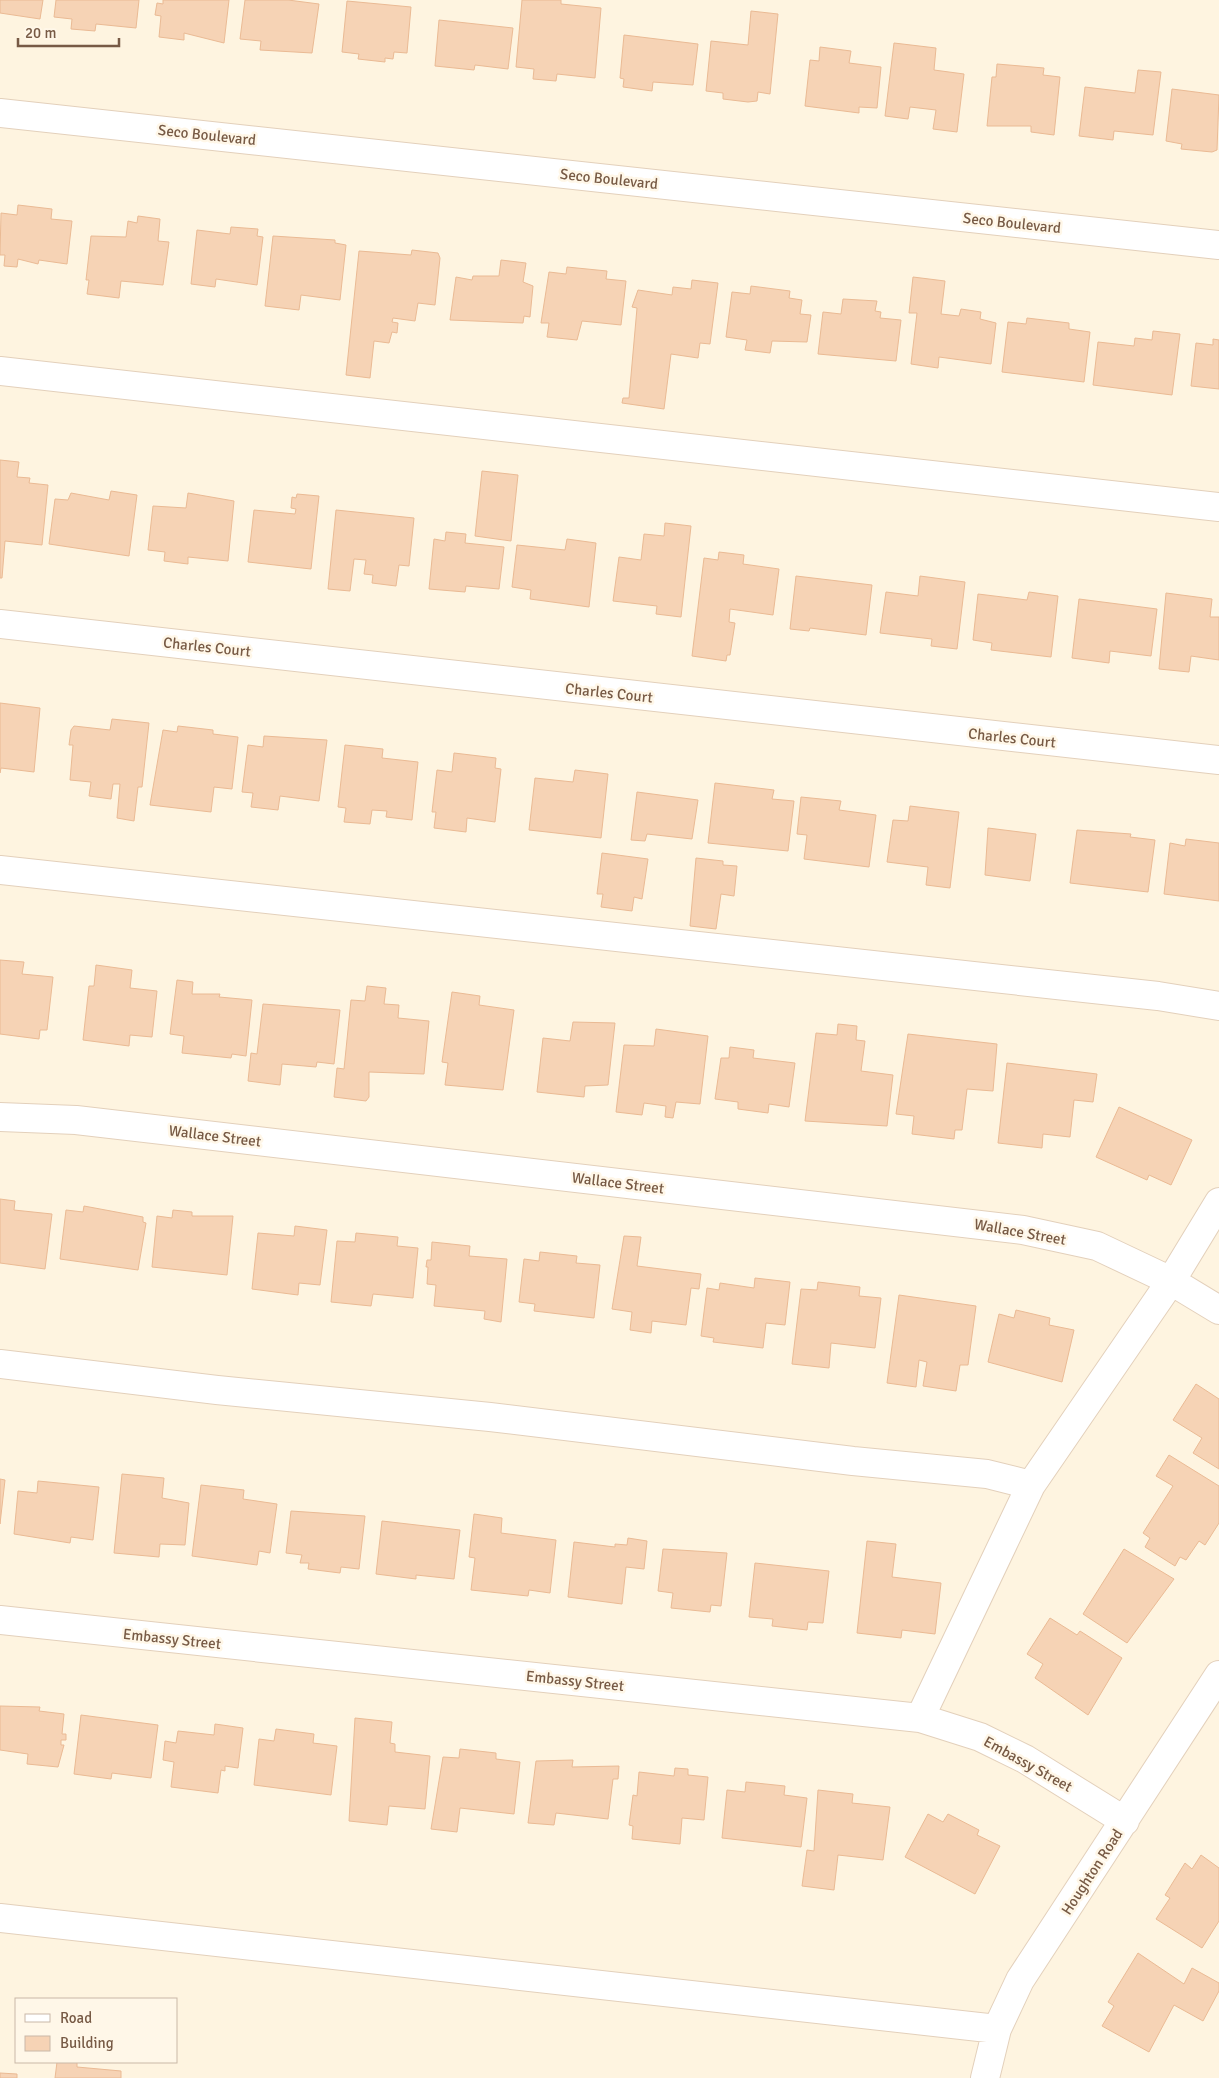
<svg xmlns="http://www.w3.org/2000/svg" width="1219" height="2078" font-family="Signika,sans-serif">
<style>
.building{fill:#f6d3b5;stroke:#eaba94}
.lines{fill:none;stroke-linecap:round;stroke-linejoin:round}
.minor-casing{stroke:#e3d0bb;stroke-width:30}
.minor{stroke:#fff;stroke-width:28}
.labels{text-anchor:middle;dominant-baseline:central;stroke-width:5;stroke-linejoin:round;paint-order:stroke}
.street-label{font-size:15px;fill:#775a45;stroke:#fff7e8}
</style>
<rect width="100%" height="100%" fill="#fef4e0"/>
<path class="building" d="M0,0H43L40,19L0,13Z
M56,0H139L136,28L96,24L95,31L71,29L72,19L54,17Z
M163,0H229L224,43L184,33V40L159,37L161,16L155,15L157,3L163,4Z
M245,0H288L319,4L312,53L260,50L261,41L240,39Z
M522,0H561V4L601,8L595,78L557,74L556,81L533,79L534,69L516,67Z
M347,1L411,7L407,53L394,52L393,59L385,58V62L358,59L359,54L342,52Z
M751,11L778,14L770,94L758,92L757,101L748,102L723,99V93L706,91L711,41L748,45Z
M439,20L513,28L508,69L475,65L474,70L435,66Z
M624,35L698,44L693,85L653,82L652,91L623,87L624,79L620,78Z
M894,43L936,48L934,70L964,74L957,132L933,129L936,110L910,107L908,119L885,116Z
M820,47L851,51L849,63L881,67L877,108L859,107V113L805,106L810,60L819,61Z
M997,64L1044,68L1043,75L1060,77L1054,135L1031,132V126H987L992,77H996Z
M1138,70L1161,72L1153,135L1114,131L1113,140L1079,136L1085,87L1135,93Z
M1172,89L1219,95L1217,150L1212,152L1181,149L1182,144L1166,141Z
M18,205L52,209L51,219L72,221L67,264L39,260L38,264L18,259L17,267L4,266L5,255H0L1,213L17,215Z
M138,216L160,219L158,241L169,242L163,285L121,281L119,298L87,294L89,280H86L91,236L126,237L128,221L137,223Z
M231,227L258,229L257,236L263,237L257,285L216,279L215,287L191,284L197,230L230,234Z
M273,236L335,240V243L346,245L340,300L301,295L299,310L265,306Z
M412,250L438,253L440,258L435,305L418,303L415,321L393,318L392,322L398,323L397,333L392,332L389,343L374,341L370,378L346,375L359,251L411,255Z
M501,260L526,263L523,282L533,286L530,317L524,316L523,323L450,320L456,277L472,280L473,276H499Z
M567,267L607,271L606,279L626,281L621,325L582,321L577,340L547,337L549,323H541L549,272L566,274Z
M913,277L945,281L941,314L959,316L961,309L981,312L980,319L996,323L991,364L939,357L938,368L911,364L917,313H909Z
M692,280L718,283L710,344L700,343L698,358L671,354L664,409L622,403L623,398H629L637,308L632,307L638,290L672,295L673,287L691,289Z
M751,286L790,291L789,298L802,300L800,314L811,315L807,342L772,341L770,353L745,350L747,340L726,337L732,292L750,294Z
M843,299L877,301L875,311L881,312L880,318L901,320L896,361L818,354L823,312L841,314Z
M1027,318L1069,323V329L1090,332L1084,382L1002,372L1008,322L1026,324Z
M1153,331L1180,334L1172,395L1093,385L1098,342L1134,346L1135,338L1152,340Z
M1213,339L1219,340V389L1191,386L1196,343L1213,345Z
M0,460L19,462L17,477L30,478L29,483L48,485L42,545L5,541L2,578H0Z
M482,471L518,475L511,541L475,536Z
M111,491L137,495L129,556L49,544L55,499L68,500L71,493L109,500Z
M188,493L234,501L228,561L188,557V564L164,561L165,552L148,550L153,506L186,508Z
M297,494L319,496L311,569L248,562L254,510L295,514L296,509L291,508L292,497L296,498Z
M336,510L414,518L409,566L399,565L396,586L372,583L373,575L364,574L366,560L354,559L350,591L328,589Z
M665,523L691,526L681,617L656,614L657,606L613,601L619,557L641,560L644,534L664,536Z
M446,532L466,534L465,543L504,547L499,589L466,586L465,592L429,589L434,539L445,541Z
M567,539L596,543L589,607L530,599L531,590L512,587L517,545L565,550Z
M719,552L744,555L743,564L779,569L773,615L730,609L729,622L735,623L730,655H727L726,661L692,656L704,558L718,560Z
M796,576L872,585L866,635L810,628L809,631L790,629Z
M920,576L965,582L957,649L931,646L932,639L880,633L886,592L918,596Z
M1029,592L1058,596L1051,657L991,650L992,643L973,640L978,594L1027,600Z
M1166,593L1212,599L1210,617H1219V660L1191,656L1189,672L1159,669Z
M1079,599L1157,609L1151,656L1110,651L1109,663L1072,658Z
M0,703L40,708L34,772L1,768L0,773Z
M112,719L149,723L142,787H138L134,821L117,818L120,784H113L111,799L89,796L91,782L70,780L73,745H69L71,730L74,726L110,730Z
M178,726L213,730V734L238,737L232,789L214,787L211,812L150,805L163,730L177,732Z
M264,736L327,740L319,801L280,796L278,810L251,807L253,793L242,792L248,745L263,747Z
M345,745L383,749L382,758L418,762L412,820L386,817L387,811L372,810L370,824L344,822L346,808L338,807Z
M454,753L496,758L495,768L501,769L495,822L467,818L466,832L434,828L436,812H432L437,770L452,772Z
M575,770L608,774L601,838L529,830L535,778L573,782Z
M715,783L774,790L772,799L794,801L788,851L708,843Z
M637,792L698,800L692,839L647,834L645,841L631,840Z
M801,797L841,801L839,810L876,815L869,867L804,859L807,835L797,834Z
M910,806L959,812L950,888L926,885L928,867L887,862L893,820L908,821Z
M988,828L1036,834L1030,881L985,875Z
M1077,830L1131,834L1130,837L1155,840L1148,892L1070,883Z
M1186,839L1219,843V901L1164,894L1170,843L1185,846Z
M602,853L648,859L642,899L634,897L632,911L601,907L603,894H597Z
M696,858L723,861V865L737,866L734,896L721,894L716,929L690,926Z
M0,960L24,962L22,974L53,977L47,1030H40L39,1039L0,1034Z
M96,965L132,970L130,988L157,991L152,1037L130,1035L129,1046L83,1040L89,986H94Z
M177,980L193,982L192,994H220L219,997L252,1000L246,1056L232,1054L231,1058L182,1053L184,1036L170,1034Z
M367,986L386,988L384,1004L399,1005L398,1018L429,1021L424,1074L369,1072V1097L366,1101L334,1097L337,1068L344,1069L351,1000L365,1001Z
M452,992L480,996L479,1005L514,1010L503,1090L445,1085L448,1063L442,1062Z
M263,1004L340,1010L334,1064L317,1062L316,1067L282,1064L280,1085L248,1081L251,1053L257,1054Z
M573,1022L615,1023L608,1085L585,1086L584,1097L537,1092L543,1038L570,1041Z
M838,1024L857,1026L856,1040L865,1041L861,1071L893,1075L887,1126L805,1121L816,1033L837,1035Z
M656,1029L708,1036L700,1104L676,1102L673,1118L665,1117L666,1106L644,1103L642,1115L616,1112L624,1045L654,1046Z
M908,1034L997,1044L993,1091L967,1089L962,1130H955L954,1139L912,1134L914,1116L896,1114Z
M730,1047L754,1050L753,1058L795,1063L789,1107L769,1104L768,1113L738,1109V1102L715,1099L721,1058H729Z
M1007,1063L1097,1074L1093,1102L1074,1100L1070,1137L1043,1134L1042,1148L998,1143Z
M1119,1107L1192,1140L1171,1185L1149,1175L1147,1180L1096,1157Z
M0,1199L15,1201L14,1210L52,1214L45,1269L0,1263Z
M84,1206L143,1217V1222L146,1223L138,1270L60,1259L66,1210L83,1212Z
M173,1210L192,1212V1216H233L227,1275L152,1267L157,1216L172,1218Z
M295,1226L327,1230L320,1285L299,1283L298,1295L252,1289L258,1233L294,1236Z
M356,1233L398,1237L397,1246L418,1248L413,1298L373,1294L371,1306L331,1302L337,1241L355,1242Z
M624,1236L641,1237L637,1266L701,1274L699,1289L691,1288L686,1325L652,1321L651,1333L630,1330L632,1312L612,1309Z
M432,1242L470,1246L469,1256L507,1259L501,1322L484,1319L485,1311L434,1306L436,1285L427,1284L428,1267H426L427,1260H431Z
M540,1252L577,1256L576,1263L600,1265L594,1318L534,1311L535,1304L519,1302L524,1259L539,1261Z
M755,1278L790,1282L785,1325L766,1323L763,1348L713,1342L714,1338L701,1336L707,1288L719,1290L720,1283L754,1288Z
M818,1282L860,1287L859,1296L881,1298L875,1348L831,1343L829,1368L792,1364L801,1289L817,1290Z
M899,1295L976,1306L968,1365H960L956,1391L923,1386L927,1362L919,1360L916,1387L887,1383Z
M1016,1310L1050,1318L1049,1325L1074,1330L1062,1382L988,1362L999,1314L1014,1318Z
M1196,1384L1219,1399V1469L1193,1453L1202,1438L1173,1420Z
M1169,1455L1219,1486V1523L1205,1545L1199,1541L1186,1560L1180,1557L1175,1566L1145,1547L1150,1538L1143,1533L1173,1486L1156,1476Z
M122,1474L164,1478L162,1498L189,1503L185,1545L160,1544L159,1557L114,1553Z
M0,1479L5,1480L0,1524Z
M38,1481L99,1487L93,1540L71,1537L70,1543L14,1534L18,1491L37,1493Z
M201,1485L244,1490L243,1499L277,1504L270,1553L259,1551L257,1565L192,1556Z
M291,1511L365,1516L359,1569L341,1567L340,1573L308,1569L309,1563H300L302,1555L286,1553Z
M474,1514L502,1518L501,1533L556,1540L550,1593L529,1590L528,1596L471,1590L475,1558L469,1557Z
M382,1521L460,1530L454,1579L416,1575V1579L376,1574Z
M628,1538L647,1541L644,1569L626,1567L622,1604L568,1597L574,1542L615,1547V1544L627,1545Z
M867,1541L896,1544L892,1577L941,1583L935,1634L902,1630L901,1638L857,1633Z
M663,1549L727,1553L721,1606L711,1605L710,1612L671,1608L673,1593L658,1591Z
M1124,1549L1174,1579L1127,1643L1083,1614Z
M755,1563L829,1571L823,1623L808,1622L807,1630L772,1626L773,1619L749,1617Z
M1050,1618L1077,1635L1080,1631L1122,1658L1088,1715L1035,1678L1043,1664L1027,1654Z
M0,1706L40,1707L39,1711L64,1714L62,1734H66V1740H61V1745H64L58,1767L27,1764L28,1754L0,1750Z
M81,1715L158,1725L151,1778L112,1773L111,1779L74,1774Z
M355,1718L392,1722L390,1743L395,1744V1752L430,1756L425,1809L389,1806L387,1825L349,1821Z
M215,1724L243,1728L238,1768L225,1766V1771L221,1770L218,1793L171,1787L174,1762L163,1760L165,1741L176,1743L178,1731L214,1735Z
M276,1729L314,1734L313,1743L337,1746L331,1795L254,1785L259,1739L274,1741Z
M460,1749L496,1753V1759L520,1762L514,1814L460,1808L457,1832L431,1829L443,1757L459,1758Z
M573,1760L572,1767L619,1766L618,1779H613L608,1819L556,1813L554,1825L528,1823L536,1761Z
M675,1768L688,1769V1775L708,1777L704,1820L682,1818L680,1844L632,1839L633,1826L629,1825L633,1795L637,1796L639,1772L674,1776Z
M746,1782L785,1786L784,1795L807,1798L801,1847L722,1838L727,1790L745,1792Z
M818,1790L853,1794L852,1803L890,1807L883,1860L838,1855L834,1890L802,1886L807,1850L814,1851Z
M928,1814L943,1822L948,1814L979,1830L977,1835L1000,1846L975,1894L905,1857Z
M1201,1855L1219,1868V1921L1202,1948L1156,1919L1170,1898L1165,1895L1185,1863L1192,1869Z
M1138,1953L1184,1984L1192,1968L1219,1983V1991L1203,2021L1174,2005L1149,2052L1102,2026L1114,2006L1108,2002Z
M57,2062H77V2067L121,2071V2078H55Z
M0,2073L17,2074V2078H0Z"/>
<g class="lines">
<g class="minor-casing">
<path id="minor" d="M0,113L1219,245
M0,371L1219,507
M0,624L1219,760
M0,870L1158,996L1219,1006
M0,1117L76,1120L1023,1230L1097,1246L1171,1281L1219,1310
M0,1364L217,1390L490,1417L853,1461L987,1474L1031,1485L920,1718
M1031,1485L1171,1281L1219,1202
M0,1620L920,1718L980,1737L1025,1759L1125,1821
M0,1918L997,2029
M985,2078L997,2029L1020,1980L1219,1675"/>
</g>
<use href="#minor" class="minor"/>
</g>
<g class="labels">
<g class="street-label">
<text transform="translate(207 135) rotate(6)">Seco Boulevard</text>
<text transform="translate(609 179) rotate(6)">Seco Boulevard</text>
<text transform="translate(1012 223) rotate(6)">Seco Boulevard</text>
<text transform="translate(207 647) rotate(6)">Charles Court</text>
<text transform="translate(609 693) rotate(6)">Charles Court</text>
<text transform="translate(1012 738) rotate(6)">Charles Court</text>
<text transform="translate(215 1136) rotate(7)">Wallace Street</text>
<text transform="translate(618 1183) rotate(7)">Wallace Street</text>
<text transform="translate(1020 1232) rotate(10)">Wallace Street</text>
<text transform="translate(172 1639) rotate(6)">Embassy Street</text>
<text transform="translate(575 1681) rotate(6)">Embassy Street</text>
<text transform="translate(1028 1764) rotate(29)">Embassy Street</text>
<text transform="translate(1092 1872) rotate(-57)">Houghton Road</text>
</g>
</g>
<rect x="15" y="1998" width="162" height="65" fill="#fff7e8" stroke="#c9b8a7"/>
<rect x="25" y="2014" width="25" height="8" fill="#ffffff" stroke="#c9b8a7"/>
<text x="60" y="2023" font-size="15" fill="#775a45">Road</text>
<rect x="25" y="2036" width="25" height="15" fill="#f6d3b5" stroke="#c9b8a7"/>
<text x="60" y="2048" font-size="15" fill="#775a45">Building</text>
<path d="M18 38v8h101v-8" fill="none" stroke="#775a45" stroke-width="2.5"/>
<text x="25" y="38" font-size="15" fill="#775a45" stroke="#fff7e8" stroke-width="4" paint-order="stroke">20 m</text>
</svg>
